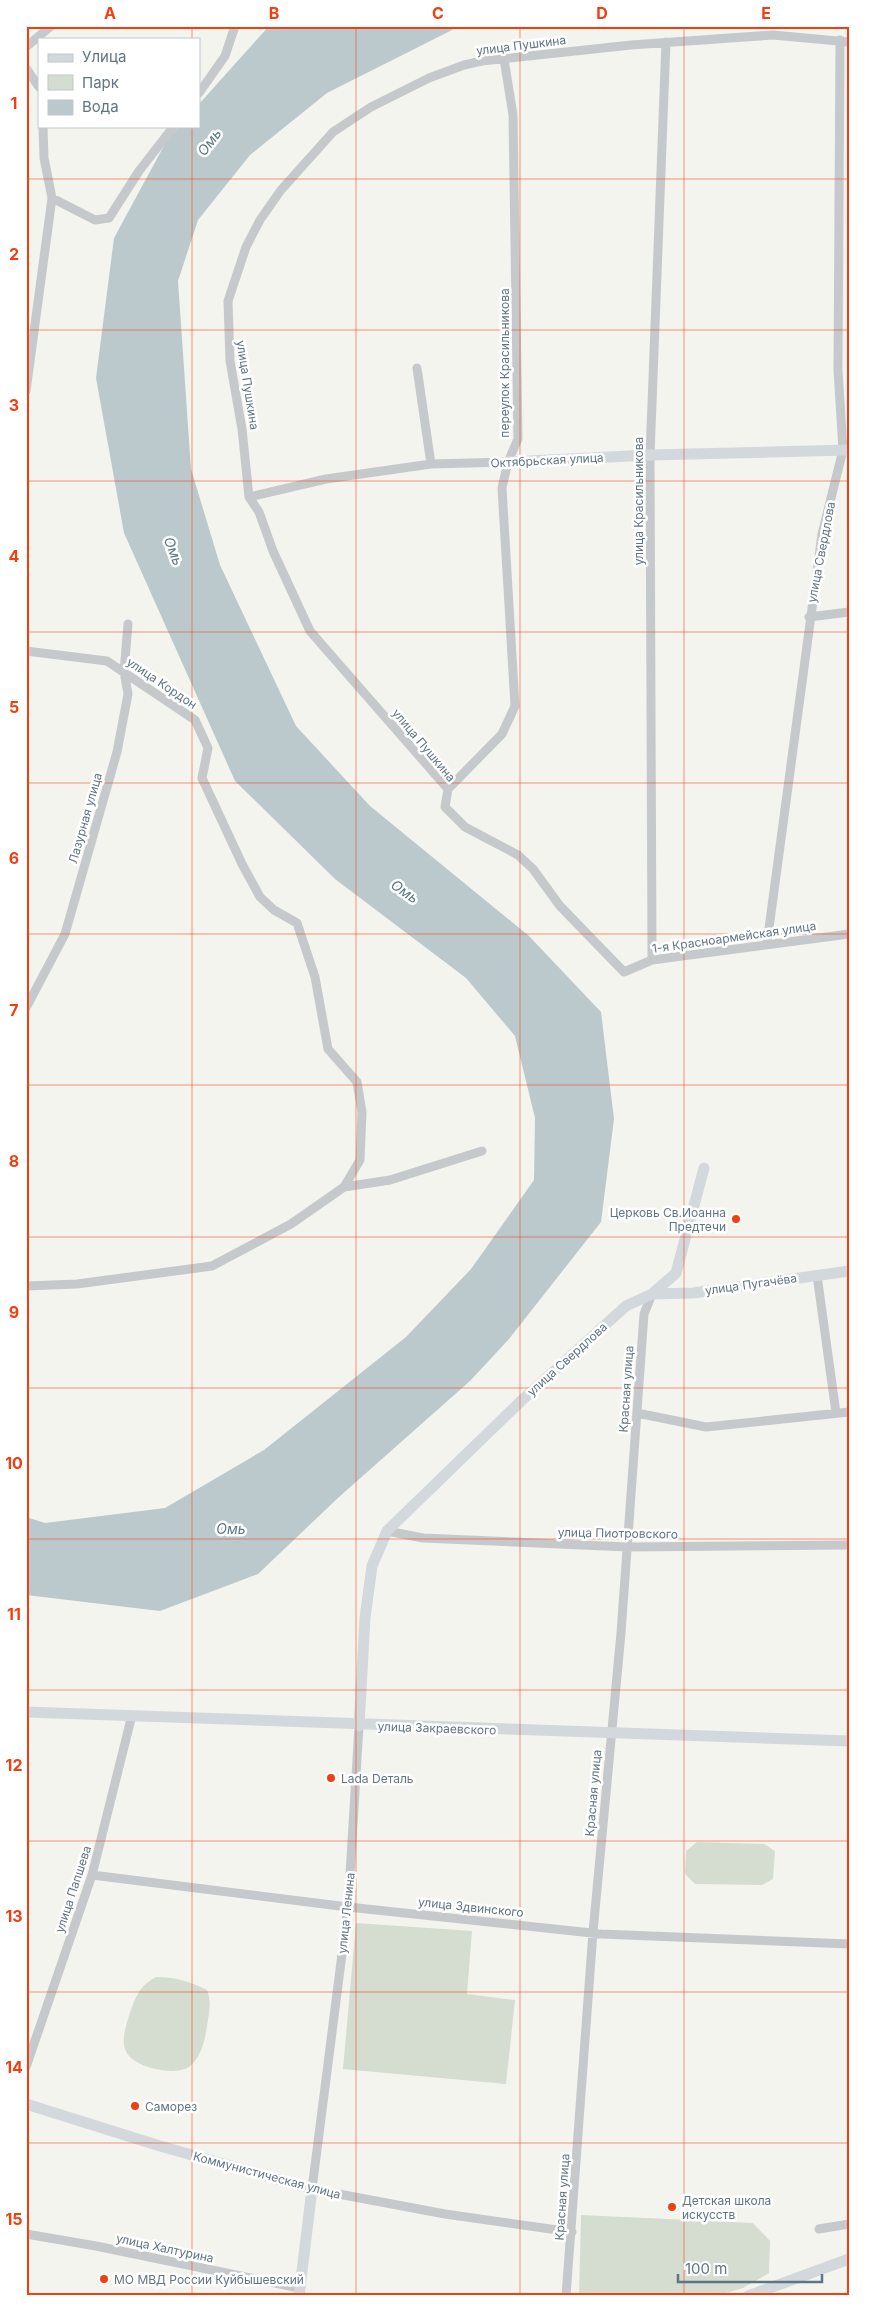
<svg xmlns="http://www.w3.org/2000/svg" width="875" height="2322" font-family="Inter,sans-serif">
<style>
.park{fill:#d5dcd0}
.water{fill:#bbc9cd}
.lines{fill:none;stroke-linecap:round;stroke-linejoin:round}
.street{stroke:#c6c9cc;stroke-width:9}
.secondary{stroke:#d2d8dc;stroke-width:11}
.grid{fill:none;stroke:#f33e11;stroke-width:1;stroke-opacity:0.55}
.poi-dot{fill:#f33e11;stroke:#fff;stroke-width:2}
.labels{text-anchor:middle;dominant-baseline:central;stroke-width:5;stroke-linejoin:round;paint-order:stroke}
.street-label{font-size:12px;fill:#607583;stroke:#fff}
.poi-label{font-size:12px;fill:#607583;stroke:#fff;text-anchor:start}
.water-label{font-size:14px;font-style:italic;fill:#5b7881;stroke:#fff}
.neatline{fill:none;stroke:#f33e11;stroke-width:2}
.grid-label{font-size:16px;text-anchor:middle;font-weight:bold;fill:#f33e11}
</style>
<rect width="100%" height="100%" fill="#f4f4ef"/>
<path class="park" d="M697,1842L764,1844L775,1851L773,1879L762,1885L695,1884L685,1874L686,1851Z
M356,1923L472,1931L467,1994L515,2000L506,2084L343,2069Z
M156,1977C175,1977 189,1981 207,1990C212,2003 209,2012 207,2026C205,2040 201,2058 189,2067C174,2077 130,2067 125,2049C122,2040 125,2028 128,2019C134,2001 138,1986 156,1977Z
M581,2215L753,2223L770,2241L769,2273L743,2288L716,2296H579Z"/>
<path class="water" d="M269,26H460L327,93L250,155L198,220L178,281L191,469L220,565L296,726L370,806L529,936L601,1012L614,1119L601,1222L509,1339L470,1381L339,1497L258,1574L160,1611L26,1595V1517L45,1523L165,1508L264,1450L406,1337L471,1269L534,1180L535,1118L515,1036L466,978L335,879L235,781L124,533L96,378L114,238L166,142L180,126H199V104Z"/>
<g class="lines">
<path class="street" d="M849,42L773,35L631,45L482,61L464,65L429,78L371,107L333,132L281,190L260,220L246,247L228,301L230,361L242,429L249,497L259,512L273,551L310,631L448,789L445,807L465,827L518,855L533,869L560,906L624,972L652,960L849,934
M26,47L51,26
M26,68L39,87
M199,93L225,56L235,26
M52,198L95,220L109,218L139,171L174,126
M417,368L431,464
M26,391L52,198L44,158L43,126
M249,497L326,479L431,464L508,462
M809,617L849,612
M26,651L107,661L195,720L208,748L202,778L242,864L260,897L274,910L297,923L315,977L328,1049L357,1082L362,1112L360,1160L344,1187L291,1224L212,1266L77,1284L26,1286
M448,789L502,734L515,706L502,488L508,462L518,439L513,115L504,59
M767,943L822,534L843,450L838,370L840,40
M652,960L650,455L666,42
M26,1008L65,934L117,752L128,694L124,672L128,624
M344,1187L390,1180L482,1151
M817,1275L836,1413
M637,1413L706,1427L849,1412
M387,1531L423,1538L627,1547L849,1545
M359,1726L348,1907L312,2189L445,2214L572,2232
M92,1875L348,1907L601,1934L849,1944
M26,2067L92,1875L132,1715
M819,2229L849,2224
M26,2234L96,2246L299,2288
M566,2296L593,1932L621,1633L644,1314L652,1294"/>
<path class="secondary" d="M508,462L650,455L849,450
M652,1294L693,1293L849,1271
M26,1712L849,1741
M359,1726L365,1618L372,1566L387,1531L521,1401L626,1306L652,1294L676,1273L704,1168
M26,2104L160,2146L312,2189L299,2296
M748,2296L849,2259"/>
</g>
<path class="grid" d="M192,26V39M356,26V2296M520,26V2296M684,26V2296M192,126V2296M26,179H849M26,330H849M26,481H849M26,632H849M26,783H849M26,934H849M26,1085H849M26,1237H849M26,1388H849M26,1539H849M26,1690H849M26,1841H849M26,1992H849M26,2143H849"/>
<g class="poi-dot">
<circle cx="736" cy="1219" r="5"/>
<circle cx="331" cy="1778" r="5"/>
<circle cx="135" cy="2106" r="5"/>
<circle cx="672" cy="2207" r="5"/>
<circle cx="104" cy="2279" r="5"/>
</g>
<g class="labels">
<g class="street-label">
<text transform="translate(521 45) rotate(-7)">улица Пушкина</text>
<text transform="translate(504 363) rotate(-90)">переулок Красильникова</text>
<text transform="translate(248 385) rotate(81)">улица Пушкина</text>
<text transform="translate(547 460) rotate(-3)">Октябрьская улица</text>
<text transform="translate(638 501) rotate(-90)">улица Красильникова</text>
<text transform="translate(821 552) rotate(-79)">улица Свердлова</text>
<text transform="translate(162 683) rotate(34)">улица Кордон</text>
<text transform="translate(424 745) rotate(50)">улица Пушкина</text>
<text transform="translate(85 818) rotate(-74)">Лазурная улица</text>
<text transform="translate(734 937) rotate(-8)">1-я Красноармейская улица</text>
<text transform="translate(751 1284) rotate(-8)">улица Пугачёва</text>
<text transform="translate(567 1359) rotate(-42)">улица Свердлова</text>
<text transform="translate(626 1389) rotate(-86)">Красная улица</text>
<text transform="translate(618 1533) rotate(1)">улица Пиотровского</text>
<text transform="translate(437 1728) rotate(2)">улица Закраевского</text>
<text transform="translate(593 1793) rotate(-85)">Красная улица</text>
<text transform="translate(73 1889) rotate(-72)">улица Папшева</text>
<text transform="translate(471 1907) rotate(6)">улица Здвинского</text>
<text transform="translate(346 1913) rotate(-84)">улица Ленина</text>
<text transform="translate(267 2175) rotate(15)">Коммунистическая улица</text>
<text transform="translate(562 2197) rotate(-86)">Красная улица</text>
<text transform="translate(165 2248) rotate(12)">улица Халтурина</text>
</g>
<g class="poi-label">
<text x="726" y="1212" text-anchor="end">Церковь Св.Иоанна<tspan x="726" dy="14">Предтечи</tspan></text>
<text x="341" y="1778">Lada Dеталь</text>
<text x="145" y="2106">Саморез</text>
<text x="682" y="2200">Детская школа<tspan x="682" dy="14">искусств</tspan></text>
<text x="114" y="2279">МО МВД России Куйбышевский</text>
</g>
<g class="water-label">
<text transform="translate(209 142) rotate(-53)">Омь</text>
<text transform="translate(174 551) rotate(69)">Омь</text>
<text transform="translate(405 891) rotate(35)">Омь</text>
<text x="231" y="1528">Омь</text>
</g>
</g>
<rect width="875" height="2322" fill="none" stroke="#ffffff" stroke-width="55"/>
<rect x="38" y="38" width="162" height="90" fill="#ffffff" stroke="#bfc8cd"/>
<rect x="48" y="54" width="25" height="8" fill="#d2d8dc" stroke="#bfc8cd"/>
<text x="82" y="62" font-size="15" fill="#607583">Улица</text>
<rect x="48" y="75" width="25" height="15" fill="#d5dcd0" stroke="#bfc8cd"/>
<text x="82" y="88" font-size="15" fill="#607583">Парк</text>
<rect x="48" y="100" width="25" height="15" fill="#bbc9cd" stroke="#bfc8cd"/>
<text x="82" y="112" font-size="15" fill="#607583">Вода</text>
<path d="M678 2274v8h144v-8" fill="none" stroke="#607583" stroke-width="2.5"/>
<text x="685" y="2274" font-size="15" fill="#607583" stroke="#ffffff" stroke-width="4" paint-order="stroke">100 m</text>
<rect x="28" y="28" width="820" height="2266" class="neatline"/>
<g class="grid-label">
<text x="110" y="19">A</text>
<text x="274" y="19">B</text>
<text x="438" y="19">C</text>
<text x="602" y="19">D</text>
<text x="766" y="19">E</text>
<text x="14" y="109">1</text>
<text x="14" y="260">2</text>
<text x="14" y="411">3</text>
<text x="14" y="562">4</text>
<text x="14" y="713">5</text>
<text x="14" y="864">6</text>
<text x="14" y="1016">7</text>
<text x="14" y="1167">8</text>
<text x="14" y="1318">9</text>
<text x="14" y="1469">10</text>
<text x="14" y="1620">11</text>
<text x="14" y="1771">12</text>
<text x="14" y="1922">13</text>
<text x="14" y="2073">14</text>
<text x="14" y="2225">15</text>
</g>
</svg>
